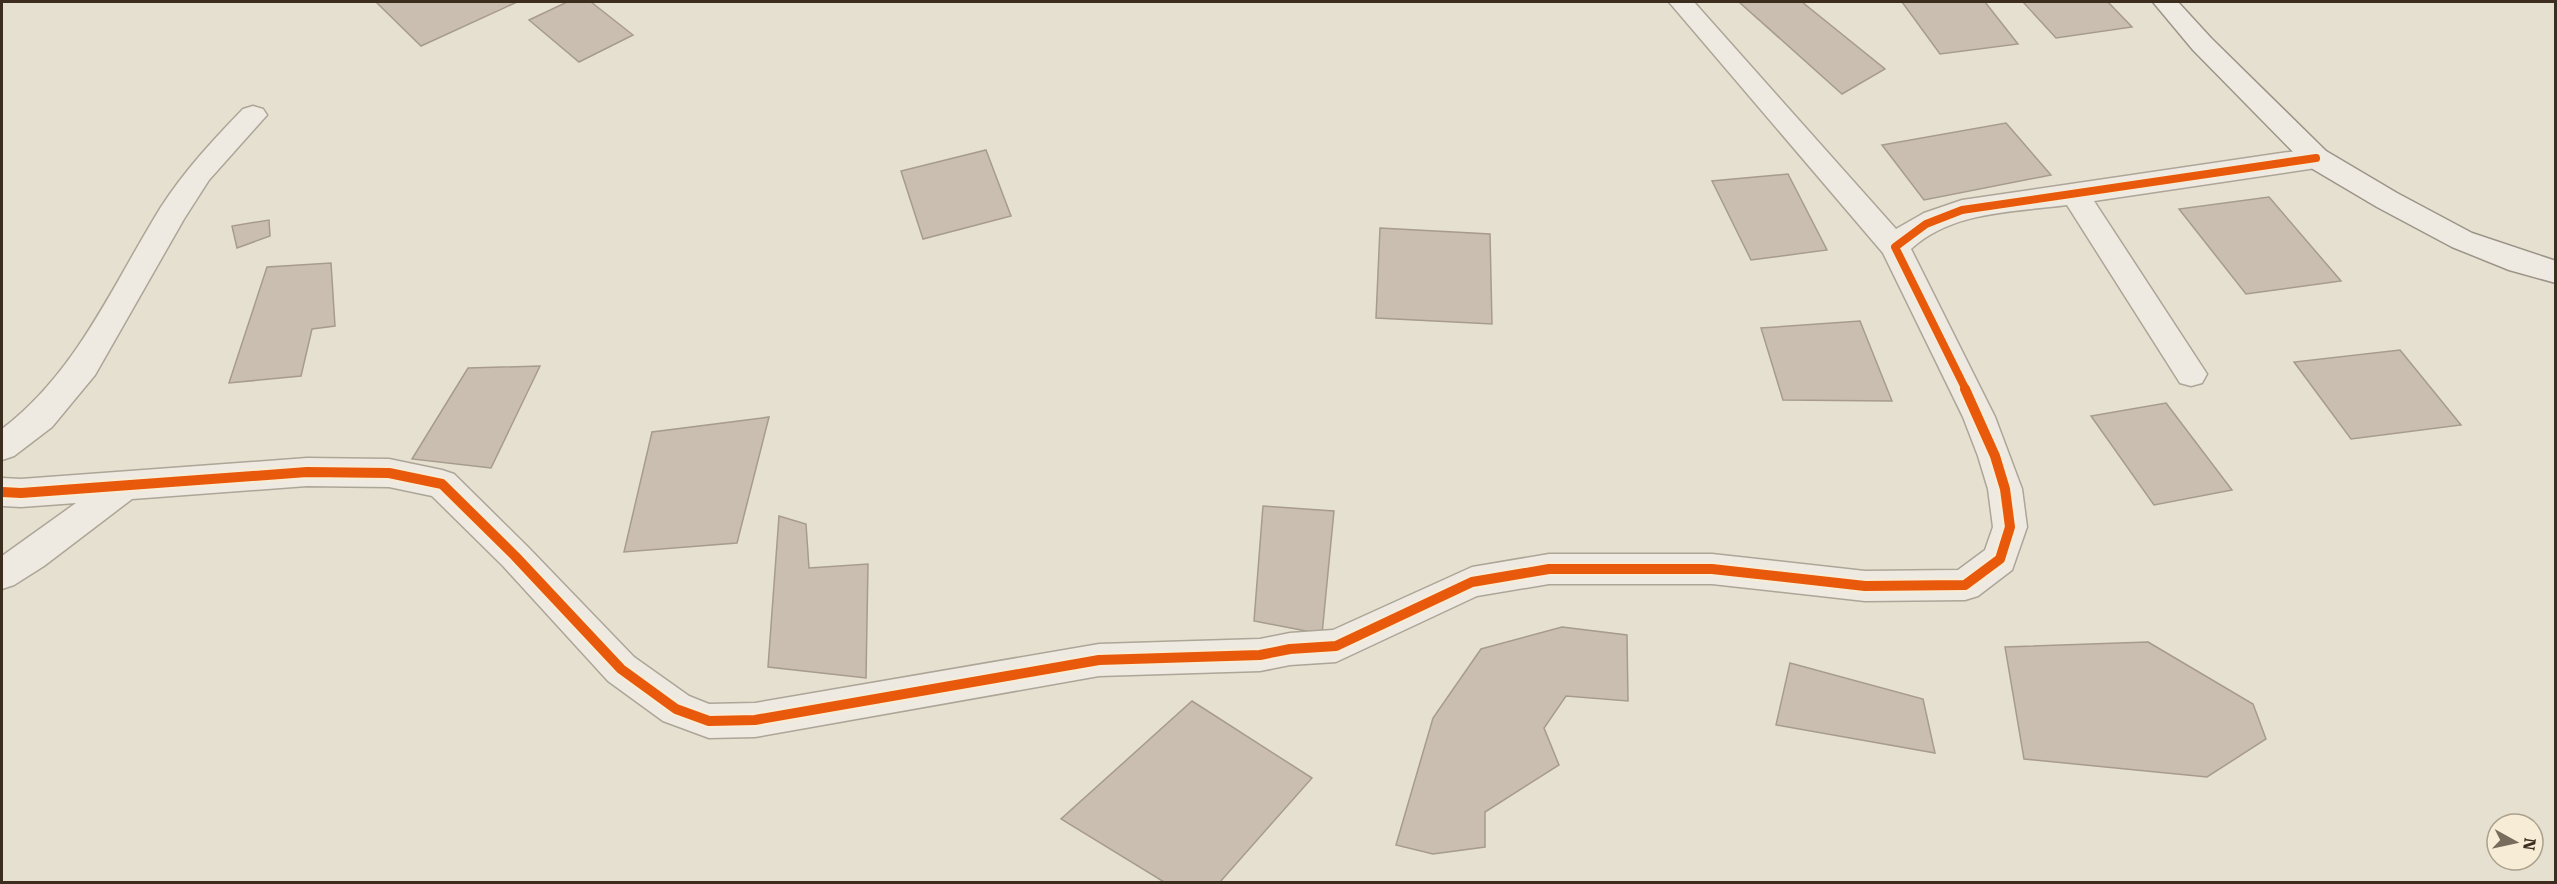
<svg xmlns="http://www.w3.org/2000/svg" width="2557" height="884" font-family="'Roboto Serif',serif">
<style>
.building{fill:#cabeb0;stroke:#a79b8e;stroke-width:1.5}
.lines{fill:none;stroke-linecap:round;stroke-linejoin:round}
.street-casing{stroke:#aca598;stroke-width:3}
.secondary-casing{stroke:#9c9488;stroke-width:3}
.street{fill:#eeeae1;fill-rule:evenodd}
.secondary{fill:#eeeae1;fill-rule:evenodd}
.cycleway-far1-casing{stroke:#f7edd6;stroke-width:10}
.cycleway-casing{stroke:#f7edd6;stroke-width:14}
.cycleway-far1{stroke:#e8590c;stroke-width:8}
.cycleway{stroke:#e8590c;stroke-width:10}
</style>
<rect width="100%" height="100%" fill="#e6e0d0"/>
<path class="building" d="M376,2H517L421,46Z
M567,2H591L633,35L579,62L529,20Z
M1739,2H1802L1885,69L1842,94Z
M1902,2H1985L2018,44L1940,54Z
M2023,2H2108L2132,27L2056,38Z
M2006,123L2051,175L1924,200L1882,145Z
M986,150L1011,216L923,239L901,171Z
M1788,174L1827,250L1751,260L1712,181Z
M2269,197L2341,281L2246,294L2179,209Z
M269,220L270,236L237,248L232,226Z
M1380,228L1490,234L1492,324L1376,318Z
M331,263L335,326L312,329L301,376L229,383L267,267Z
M1860,321L1892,401L1783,400L1761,328Z
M2400,350L2461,425L2351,439L2294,362Z
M540,366L491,468L412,459L468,368Z
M2166,403L2232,490L2154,505L2091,416Z
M769,417L737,543L624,552L652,432Z
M1263,506L1334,511L1322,634L1254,621Z
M779,516L806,524L809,568L868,564L866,678L768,667Z
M1562,627L1627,635L1628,701L1566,696L1544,728L1559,765L1485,812V847L1433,854L1396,845L1433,718L1481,649Z
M2148,642L2253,704L2266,739L2207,777L2024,759L2005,647Z
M1790,663L1923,699L1935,753L1776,725Z
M1192,701L1312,778L1220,882H1164L1061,819Z"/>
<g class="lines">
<g class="street-casing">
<path id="street" d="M1669,2H1694L1896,229L1924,213L1962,200L2316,148L2326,151L2330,158L2326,165L2316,168L2094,201L2207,374L2202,383L2191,386L2180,383L2067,205C2014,212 1952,211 1911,249L1995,417L2022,489L2027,527L2012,570L1978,596L1965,600L1865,601L1712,584H1549L1477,596L1336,662L1290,665L1260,671L1099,676L755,737L709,738L663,721L608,681L503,566L432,496L389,487L307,486L132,499L44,566L14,585L2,589V556L76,503L21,507L2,506V478L21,479L307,458L389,459L442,470L454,474L527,546L634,657L689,696L709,704L755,703L1099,644L1260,639L1290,633L1333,630L1472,567L1549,554H1712L1865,571L1958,570L1985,550L1993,527L1988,489L1978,456L1963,417L1883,253Z
M253,106L263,109L267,115L209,180L184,219L95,375L52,427L14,456L2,460V429C77,372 112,286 161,207C185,170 213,140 243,109Z"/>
</g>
<g class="secondary-casing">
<path id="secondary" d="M2153,2H2178L2211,38L2326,151L2397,193L2472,233L2556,261V283L2509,270L2452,247L2377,207L2306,165L2193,50Z"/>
</g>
<use href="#street" class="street"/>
<use href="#secondary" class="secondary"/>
<g class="cycleway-far1-casing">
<path id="cycleway-far1" d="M1966,390L1895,247L1926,224L1962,210L2316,158"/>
</g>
<g class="cycleway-casing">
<path id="cycleway" d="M2,492L21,493L307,472L389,473L442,484L515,556L621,669L676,709L709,721L755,720L1099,660L1260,655L1290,649L1336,646L1472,582L1549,569H1712L1865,586L1965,585L2000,559L2010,527L2005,489L1995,456L1965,389"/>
</g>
<use href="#cycleway-far1" class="cycleway-far1"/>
<use href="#cycleway" class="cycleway"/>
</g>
<rect width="2557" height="884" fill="none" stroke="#3c2d1f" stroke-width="6"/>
<g transform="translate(2515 842) rotate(98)"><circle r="28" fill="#f7edd6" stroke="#aca08d" stroke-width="1.5"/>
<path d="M0-4.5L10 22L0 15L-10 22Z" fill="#786c5d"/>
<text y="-9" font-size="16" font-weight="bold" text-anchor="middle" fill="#3c2d1f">N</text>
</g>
</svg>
